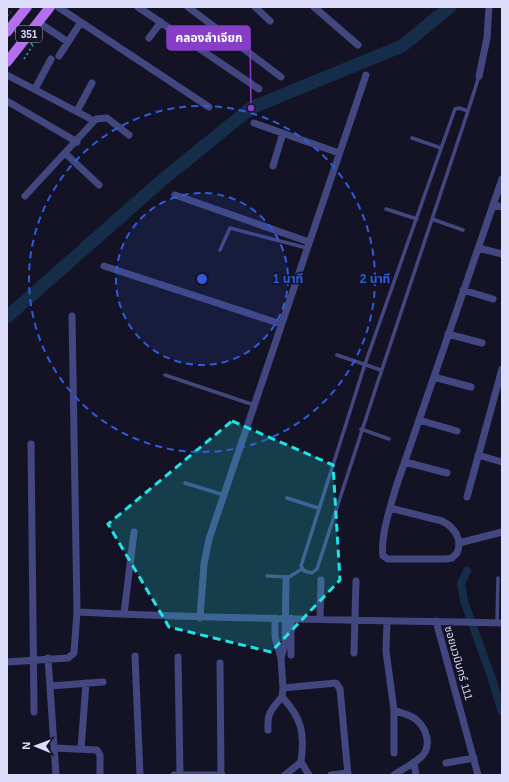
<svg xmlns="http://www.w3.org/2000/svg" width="509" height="782" font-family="Arial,'Noto Sans Thai',sans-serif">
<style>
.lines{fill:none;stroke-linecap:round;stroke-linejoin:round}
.canal{stroke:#152d48;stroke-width:8}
.river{stroke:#152d48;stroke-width:13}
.path{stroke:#3ead9b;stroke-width:1.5;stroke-dasharray:2 3;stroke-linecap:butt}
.lane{stroke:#434780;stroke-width:3.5}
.street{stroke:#434780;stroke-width:7}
.primary{stroke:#b36fee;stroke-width:10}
.path-bridge{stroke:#3ead9b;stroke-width:1.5;stroke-dasharray:2 3;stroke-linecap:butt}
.marked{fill:#1ee4e5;fill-opacity:0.2;stroke:#1ee4e5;stroke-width:3;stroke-dasharray:8 5;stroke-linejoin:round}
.ring{fill:none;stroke:#305cdc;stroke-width:2;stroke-dasharray:7 5}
.labels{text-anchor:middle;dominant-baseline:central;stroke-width:3;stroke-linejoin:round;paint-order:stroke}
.shield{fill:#141326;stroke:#a1a0bb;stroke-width:1}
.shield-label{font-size:10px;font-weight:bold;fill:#dddcfb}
.street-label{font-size:11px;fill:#dddcfb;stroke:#141326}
.centre{fill:#305cdc;stroke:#141326;stroke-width:2}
.ring-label{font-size:12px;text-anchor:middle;font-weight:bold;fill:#305cdc;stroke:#141326;stroke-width:3;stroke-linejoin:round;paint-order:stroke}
.leader{fill:none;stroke:#853ec5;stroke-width:1.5}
.callout-dot{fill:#853ec5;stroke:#141326;stroke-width:1.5}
.callout{fill:#853ec5;stroke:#853ec5;stroke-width:1.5}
.callout-label{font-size:12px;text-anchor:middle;font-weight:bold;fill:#fff}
</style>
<rect width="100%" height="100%" fill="#141326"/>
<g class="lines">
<path class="canal" d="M467,571L461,584L464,601L492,679L502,712"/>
<path class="river" d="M7,317L161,181L251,108L402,46L450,7"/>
<path class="path" d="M7,16L11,12
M24,59L33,45"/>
<path class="lane" d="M468,111L459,108L455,109L365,364L301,566L304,571L312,573L317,569C366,416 417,263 468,111L479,76
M412,138L441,148
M386,209L417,219
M432,219L463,230
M220,250L230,228L307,248
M337,355L381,370
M165,375L254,405
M361,429L389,439
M185,483L224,495
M287,498L318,508
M267,576L289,577L302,569
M497,623L498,578"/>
<path class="street" d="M58,7L209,107
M138,7L259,89
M188,7L281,77
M255,7L270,21
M314,7L358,45
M38,22L68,42
M149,38L161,22
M59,56L81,22
M7,75L89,118
M479,76L487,38L489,7
M35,89L51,59
M7,101L77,142
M77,111L92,83
M254,123L339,153
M66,154L99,185
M273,166L283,133
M175,195L309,242
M25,196L96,119L107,118L129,135
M494,205L502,207
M478,248L502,254
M104,266L281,324
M463,290L493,299
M448,334L482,343
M434,377L471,387
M419,420L457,431
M31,444L34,712
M478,455L502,462
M405,462L447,473
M467,497L502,369
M390,508L442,521C454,527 463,539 457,553L452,558L446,559H388L383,556C380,537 391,505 396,487L502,179
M459,543L502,532
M77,612C219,619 360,620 502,623
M124,614L134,532
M200,618L204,564L209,539L366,75
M275,618V637L281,658L283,688
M320,619L321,580
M387,621L386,651L394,710V753
M436,621L478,775
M354,653L356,581
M291,655V618
M135,656L140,775
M178,657L180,775
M48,658L56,775
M281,658L285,644L286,580
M7,662L68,658L74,653L77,612L72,316
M220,663L221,775
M50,686L103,682
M282,697C302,718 305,734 301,762L285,775
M394,710C400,713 408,714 414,718C427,727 433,747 420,758C412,765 402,769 394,775
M268,730C267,713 271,710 282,697L283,688L336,683L340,689L348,775
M55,748L97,750L100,755V775
M81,749L86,683
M301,762L309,775
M414,762L416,775
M446,763L474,758
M174,775H222
M331,775L348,773"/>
<path class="primary" d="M7,32L27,7
M7,62L50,7"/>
<path class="path-bridge" d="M7,25L33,45"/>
</g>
<path class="marked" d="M232,421L333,465L340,580L271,652L169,627L108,524Z"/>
<circle cx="202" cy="279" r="86" fill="#305cdc" fill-opacity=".12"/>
<g class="ring">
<circle cx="202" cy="279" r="86"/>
<circle cx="202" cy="279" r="173"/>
</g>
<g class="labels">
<rect class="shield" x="16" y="26" width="26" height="16" rx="3"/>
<g class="shield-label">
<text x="29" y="34">351</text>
</g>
<g class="street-label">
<text transform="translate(459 663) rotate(74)">ซอยนวมินทร์ 111</text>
</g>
</g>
<circle cx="202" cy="279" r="6" class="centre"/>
<g class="ring-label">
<text x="288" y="283">1 นาที</text>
<text x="375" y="283">2 นาที</text>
</g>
<path class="leader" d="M251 108L250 38"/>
<circle class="callout-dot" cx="251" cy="108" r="4"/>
<rect class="callout" x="167" y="26" width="83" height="24" rx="4"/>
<g class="callout-label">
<text x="209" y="42">คลองลำเจียก</text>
</g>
<rect width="509" height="782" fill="none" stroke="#dddcfb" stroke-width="16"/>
<g transform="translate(36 746) rotate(271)" stroke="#141326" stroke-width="3" paint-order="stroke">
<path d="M0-3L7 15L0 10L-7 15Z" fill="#dddcfb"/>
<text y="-6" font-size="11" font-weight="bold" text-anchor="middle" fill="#dddcfb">N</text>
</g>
</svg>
